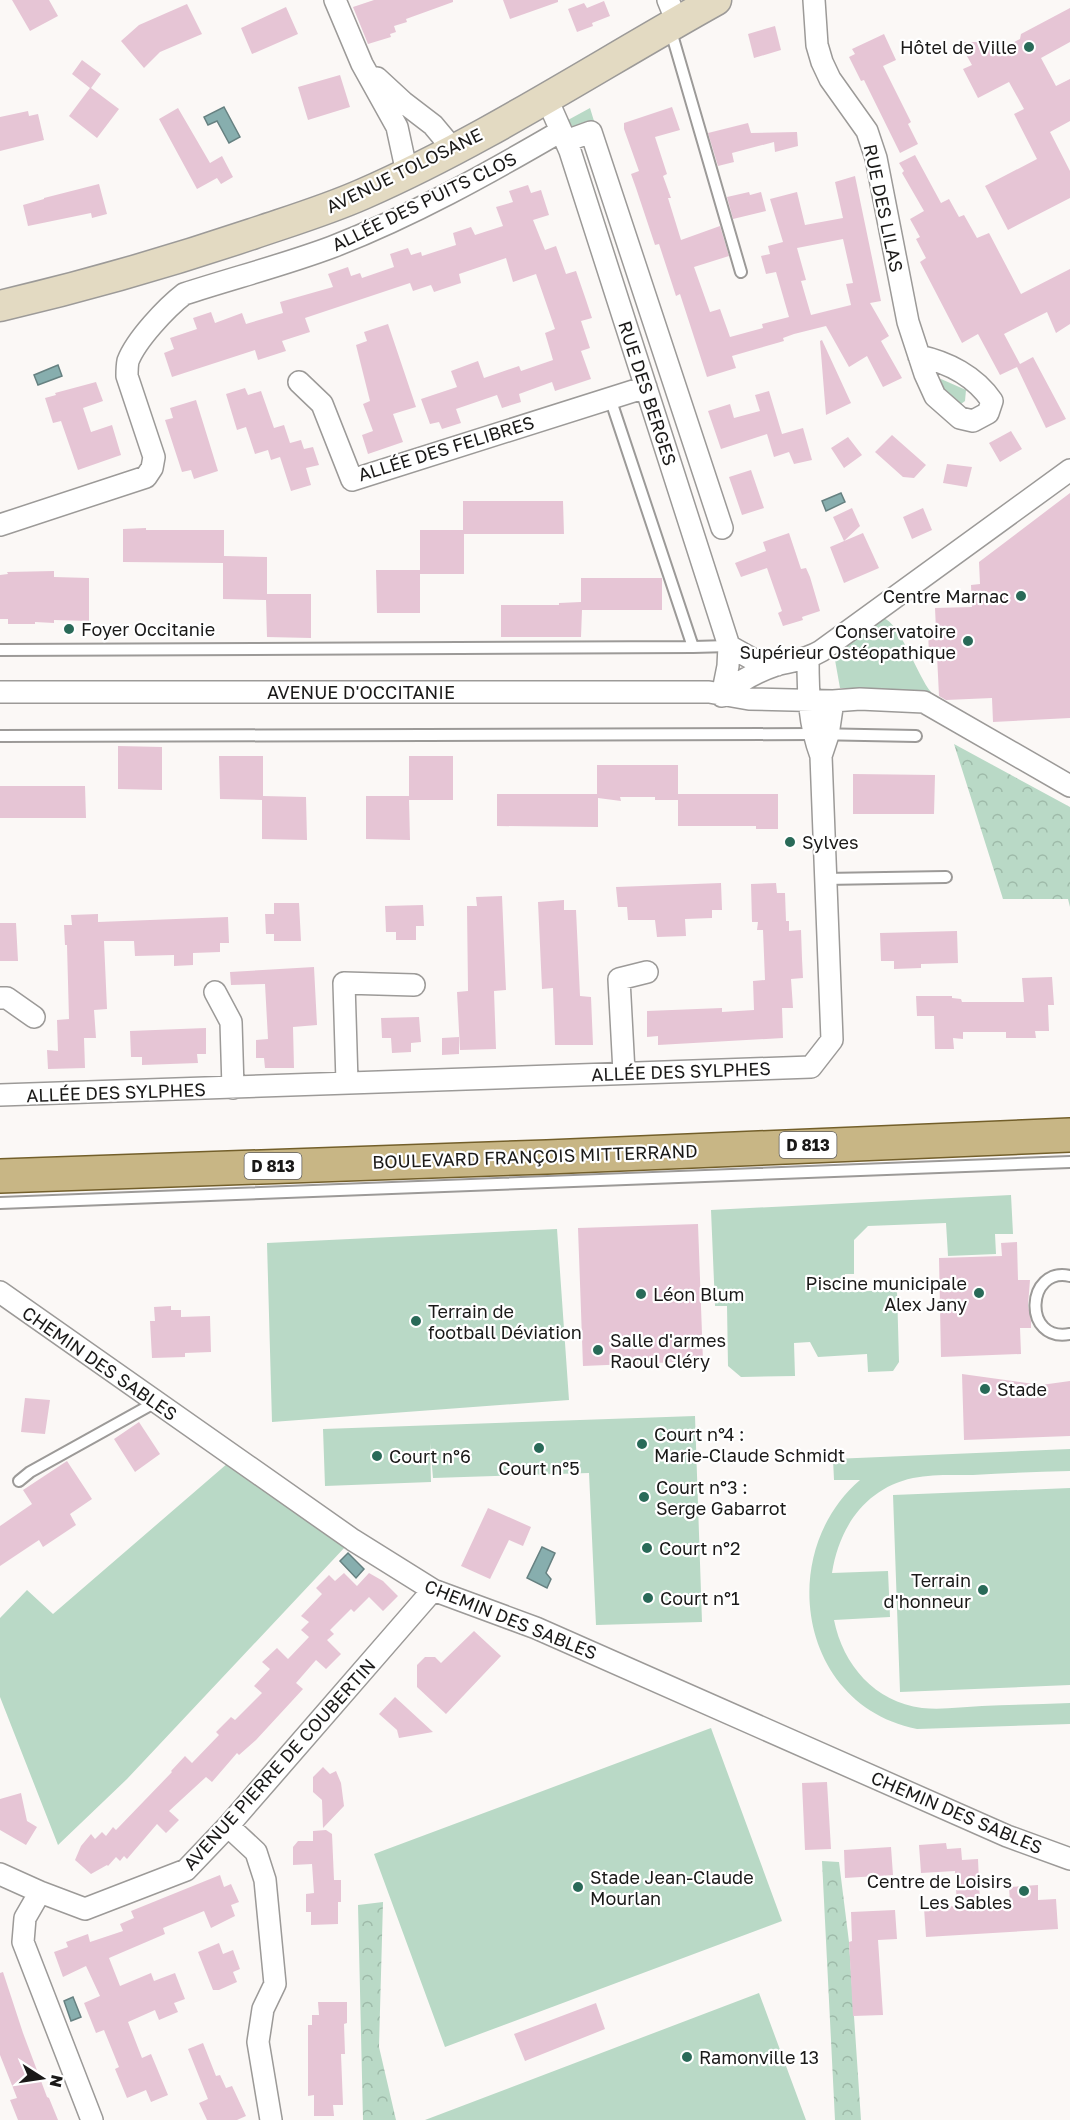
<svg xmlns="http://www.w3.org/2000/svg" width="1070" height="2120" font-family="'Golos Text',sans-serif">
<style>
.grass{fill:#b9d9c6}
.forest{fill:url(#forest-crowns)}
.water{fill:#87aeae;stroke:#668181;stroke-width:1.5}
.building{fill:#e6c5d5;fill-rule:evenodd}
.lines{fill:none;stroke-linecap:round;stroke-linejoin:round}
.lane-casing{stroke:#9c9a98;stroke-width:14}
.street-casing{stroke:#9c9a98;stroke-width:24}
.secondary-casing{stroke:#9c9a98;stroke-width:33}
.primary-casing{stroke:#735f2a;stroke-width:36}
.lane{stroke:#fff;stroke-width:10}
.street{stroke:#fff;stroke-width:21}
.secondary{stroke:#e3dac2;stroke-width:30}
.primary{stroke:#c8b685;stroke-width:33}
.poi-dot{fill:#296a58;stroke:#fff;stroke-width:2}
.labels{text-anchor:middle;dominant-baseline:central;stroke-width:4.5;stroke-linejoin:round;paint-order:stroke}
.shield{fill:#fff;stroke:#5f5e5d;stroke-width:1.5}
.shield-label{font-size:16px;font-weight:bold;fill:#1a1918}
.poi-label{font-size:18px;fill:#1a1918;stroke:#fff;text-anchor:start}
.street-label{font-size:18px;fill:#1a1918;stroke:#fff}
</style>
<defs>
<pattern id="forest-crowns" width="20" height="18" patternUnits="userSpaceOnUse" patternTransform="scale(1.5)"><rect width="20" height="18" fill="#b9d9c6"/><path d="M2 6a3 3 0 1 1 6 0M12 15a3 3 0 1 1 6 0" fill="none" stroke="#9ebaa9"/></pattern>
</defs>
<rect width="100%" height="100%" fill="#fbf8f6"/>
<path class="grass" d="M590,108L594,121L574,129L568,120Z
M941,379L966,390L965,401L961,404L955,403L941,387L939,380Z
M883,618C899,621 918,677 931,692L840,688L835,660L836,653Z
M1011,1195L1013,1234H995L996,1254L948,1256L946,1223L868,1226L854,1240V1274H845V1292L897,1290L899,1362L893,1371L868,1372L867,1354L818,1357L810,1342L794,1343L795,1376L741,1377L728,1366L727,1306H715L711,1210Z
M557,1229L569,1400L272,1422L267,1243Z
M695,1416L702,1622L596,1625L589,1473L433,1478L430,1443L431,1482L325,1486L323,1429Z
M1070,1449V1471C1038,1472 1005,1473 973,1475C953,1475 933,1474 913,1478C866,1488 839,1527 832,1573L888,1571L890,1617L834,1620C843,1665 875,1702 922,1708C942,1710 963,1707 982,1706C1012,1705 1041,1704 1070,1703V1724L917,1729C799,1706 775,1553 860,1480H834L833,1459Z
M228,1463L346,1546L127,1779L58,1845L0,1697V1618L27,1590L53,1614Z
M1070,1488V1685L900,1692L893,1495Z
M711,1728L782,1921L445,2047L374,1854Z
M759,1993L806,2120H425Z"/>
<path class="forest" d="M954,744L1070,807V907L1068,899H1003Z
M822,1861L839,1862L849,1942L861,2120H835Z
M383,1902L379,2047L396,2120H363L358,1905Z"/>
<path class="water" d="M224,107L240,137L229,143L217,121L208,125L204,117Z
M58,365L62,376L38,385L34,375Z
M841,493L845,502L826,511L822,501Z
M542,1547L555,1553L546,1573L551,1579L547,1588L527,1578Z
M348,1553L364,1569L356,1578L340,1561Z
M73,1997L81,2017L71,2021L64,2001Z"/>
<path class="building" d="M12,0H49L58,16L30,31Z
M374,0H453V2L406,19L407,22L394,26L396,32L390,34L391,37L368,44L353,7Z
M503,0H558V2L510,19Z
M604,1L610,16L592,23L593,26L577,32L568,9L584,3L587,8Z
M187,4L202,34L160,52L144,68L121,41L139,25Z
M286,7L298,34L252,54L241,28Z
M1070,8V42L1041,58L1056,86L1070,79V121L1050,132L1070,171V198L1008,230L985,186L1037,159L1014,114L1024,109L1009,82L978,98L963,69L972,65L959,42H991L1003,48L1020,39L1021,34Z
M775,26L781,50L754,58L748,34Z
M884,34L896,60L883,66L911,122L908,124L918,144L900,153L864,80L861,81L849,57L855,54L852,49Z
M82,60L101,74L91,88L119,109L97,138L69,116L90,88L72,74Z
M340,75L350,107L308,120L298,87Z
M672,107L680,130L655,137L667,174L663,176L671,198H668L681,240L720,226L729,256L694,267L710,312L720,309L730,337L763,328L762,324L789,317L776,272L766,274L761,256L770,254L768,246L783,242L770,199L797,192L805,225L843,218L835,182L855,176L881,301L870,303L889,336L881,341L902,378L883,387L867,356L849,367L826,326L794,334L783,338L784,341L732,356L736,368L707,377L680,294L676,296L659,244L655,245L636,188L631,174L639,171L624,129V123ZM843,239L853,283L846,284L851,305L811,315L801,281L806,280L797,248Z
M178,108L210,163L222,156L233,177L221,184L217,178L197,189L159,119Z
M28,111L29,116L38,114L44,140L0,151V117Z
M748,123L751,133L797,132L798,146L775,152L774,142L732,153L734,162L718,166L708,133Z
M915,155L941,203L949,199L959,217L964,215L977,238L989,233L1021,294L1070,269V324L1056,333L1047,312L1004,334L1020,364L1033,357L1066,419L1046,428L1017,367L1000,375L978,334L962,343L920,262L926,258L916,239L920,237L910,219L924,211L902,173L904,171L899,163Z
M99,184L107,214L92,218L91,213L28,226L23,205L44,199V198Z
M528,185L531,193L541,190L549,215L533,220L545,250L556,246L566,274L576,271L586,300L592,318L581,321L590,348L581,351L591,379L555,391L552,382L519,394L521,402L502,408L497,395L456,409L461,423L442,429L439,422L430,424L421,399L457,387L451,371L478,361L484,378L519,366L521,371L553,360L545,333L555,329L536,274L513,282L506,258L459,274L461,283L434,292L431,285L413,291L410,283L305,318L310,332L282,341L286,351L258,360L255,350L172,377L164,353L174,349L170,338L197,329L193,318L211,312L215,323L242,313L246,324L283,313L280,302L333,287L328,274L348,267L351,276L360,273L362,278L394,267L390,254L408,248L411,255L421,252L422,256L456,245L453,233L471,227L475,235L503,226L496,207L513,202L509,191Z
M749,192L750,195L761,192L766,211L733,219L727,197Z
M388,324L416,407L393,414L403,442L368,454L362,435L373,431L363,404L370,401L356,345L367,341L364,332Z
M822,340L851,403L826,415L820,341Z
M96,382L103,401L83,408L91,432L112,425L121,455L78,470L61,421L53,423L45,398L56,395L55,393Z
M245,388L248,395L261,391L274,428L284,425L290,443L301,440L304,449L313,447L319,465L306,468L311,485L291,491L280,457L271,460L268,450L255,454L246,427L237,430L226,394Z
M769,391L782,434L803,428L812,460L794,464L789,452L774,457L767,434L721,449L708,411L730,404L734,418L760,411L755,395Z
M196,400L218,471L194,479L191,470L182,472L165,420L173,418L170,408Z
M1011,431L1022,449L1000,462L989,443Z
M892,435L926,465L914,478L903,477L875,452Z
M848,437L862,455L844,468L831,448Z
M947,464L972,467L967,487L943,483Z
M751,470L764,508L742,515L729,477Z
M1070,493V718L993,722L992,698L946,700L939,696L937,655H929L928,631L936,630L935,608L972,607L971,585L980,584L979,562Z
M463,501H563L564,534H464V574H420V613H377L376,570H420V530H463Z
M852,508L860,526L844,541L833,517Z
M923,508L932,530L912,539L903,517Z
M146,528V530H224V556L267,557V594H311V638L267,637L266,600L223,599V563L123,562V529Z
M789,533L801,569L806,568L810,577L820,611L802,617L803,620L783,626L778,613L782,611L767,568L741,577L735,563L766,551L763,542Z
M863,533L879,568L844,583L830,547Z
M54,571V577L89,578V621L54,620V623L35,622V624H8V619H0V575L8,574L7,572Z
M581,578H662V610H582L581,637H501V605H559V603L581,602Z
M118,746L162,747V790L118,789Z
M219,756H263V796L306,797L307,840L262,839V800L220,799Z
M409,756H453V800H409L410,840L366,839V796H409Z
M597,765H678V794H778V829H756V826H678V800H655V797H620L621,801L598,798V827L497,826V794H597Z
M853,774L935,775L934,814H853Z
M0,786H85L86,818H0Z
M721,883L722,910H712V918L685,919L686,936L657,937L655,920H628L627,907H618L616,887Z
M776,883L777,893H785L786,921H789V931L801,930L802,959L803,978L791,979L793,1008H782L783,1038L658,1045V1036L647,1037V1011L722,1008V1012L754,1010L753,981L765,980L763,930H757L758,922H752L751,884Z
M502,896L506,990L494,991L496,1049L460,1050L457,992L468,991L467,906H477L476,897Z
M564,900V910H576L580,996L591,997L593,1045H555L553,988L542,989L538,902Z
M274,903H299L301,941H274V934H266L265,914H274Z
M423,905L424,926H416V940H396V932H386L385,906Z
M98,914V922L228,917L229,943H220V952L193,953V965L174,966V955L135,956L134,941H104L107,1009L94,1010L96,1038H84L85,1068L48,1069L47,1050L58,1051L57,1020L69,1019L67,945H65L64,925H72L71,915Z
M0,923H16L18,961H0Z
M957,931L958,963L921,964V968L894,969V961H881L880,933Z
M314,967L317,1025L293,1027L294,1068H265L264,1058H256V1040L268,1039L265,984L231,985L230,972Z
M1052,977L1054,1005H1048L1049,1031H1035L1036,1038H1006V1032H963V1039L953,1038L954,1049H935L934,1016H917L916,996H952V998L961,999L962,1002H1024L1022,978Z
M419,1017L421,1042L411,1043V1052L392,1053L391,1038H382L381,1018Z
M206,1028V1054H197L198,1063L142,1065V1057H131L130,1031Z
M459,1037V1054L442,1055V1038Z
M698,1224L703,1361L583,1366L578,1228Z
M1017,1242L1018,1280H1030L1028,1305L1031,1321V1328H1020L1021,1354L941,1357L939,1258L1002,1256L1001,1243Z
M171,1306V1310H181V1317L210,1316L211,1352L185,1353V1357L152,1358L150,1321H155L154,1307Z
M962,1374L1041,1385L1070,1381V1436L964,1440Z
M25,1398L50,1400L45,1434L21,1432Z
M139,1422L160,1454L135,1472L114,1439Z
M67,1461L92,1499L70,1514L76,1525L43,1547L39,1540L0,1566V1526L32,1504L23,1490Z
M488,1508L531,1527L523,1546L509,1540L490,1579L461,1566Z
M344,1573L357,1586L369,1573L383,1581L398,1596L383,1611L369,1597L354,1612L351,1609L330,1630L334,1634L327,1640L341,1654L326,1669L316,1660L296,1683L303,1689L256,1740L239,1755L237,1753L212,1782L206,1777L169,1811L179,1820L166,1833L157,1824L127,1859L124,1856L120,1861L116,1857L108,1866L107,1865L91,1874L75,1860L81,1846L91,1834L95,1839L102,1832L106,1836L113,1827L116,1830L172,1772L171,1771L185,1756L192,1763L219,1735L216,1732L231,1717L235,1720L262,1693L254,1686L270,1669L262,1662L277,1648L288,1659L309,1637L301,1630L309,1622L301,1616L322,1594L316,1588L329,1575L335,1581Z
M474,1631L501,1656L446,1714L417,1687V1665L425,1657H435L441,1663Z
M395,1697L433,1732L399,1738L397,1730L379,1714Z
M323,1767L330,1774L336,1771L341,1783L344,1806L323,1828L322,1800L313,1792V1777Z
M827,1782L831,1849L805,1850L802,1783Z
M21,1793L27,1821L37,1827L26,1845L0,1830V1799Z
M326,1830L332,1834L334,1880H341V1902H338V1924L311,1925V1912H306V1894L314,1893L312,1864L293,1865V1847L298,1841H313V1831Z
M946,1843L947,1849L961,1848L962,1860L978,1859L980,1904L1010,1903L1009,1887L1038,1885V1900L1056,1899L1058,1929L926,1937L924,1908L957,1906L955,1871L921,1873L919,1845Z
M891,1847L893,1875L845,1878L844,1850Z
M220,1875L224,1887L231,1884L239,1902L231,1905L235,1916L211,1928L204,1911L163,1928L165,1934L109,1958L120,1986L151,1973L154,1981L175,1973L185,1999L174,2003L178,2012L159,2020L155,2010L128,2022L142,2058L151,2054L168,2095L151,2102L146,2090L127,2098L115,2069L119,2067L104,2030L96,2033L84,2003L100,1996L86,1966L63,1977L54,1952L68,1947L66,1942L88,1934L90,1942L123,1931L120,1924L134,1918L131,1911Z
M895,1910L897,1939L878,1940L883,2015L853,2016L849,1942L852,1941L851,1912Z
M219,1943L223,1954L233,1950L240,1969L233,1972L237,1982L219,1990H213L198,1952Z
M3,1972L23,2033L47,2097L49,2098L58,2120H18L10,2100L17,2098L0,2055V1973Z
M318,2002H347V2023L344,2024L345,2054H341L343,2105H333L334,2116H314V2095L308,2096V2025H312V2015H319Z
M596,2003L605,2029L525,2061L514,2034Z
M203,2043L216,2076L220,2075L226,2088L232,2086L246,2116L237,2120H207L199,2103L208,2099L188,2049Z"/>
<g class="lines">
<g class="lane-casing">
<path id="lane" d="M670,28L741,272
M693,647L729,646
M0,650L693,647L610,398
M0,736L813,734L916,736
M824,879L946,877
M0,1203L1070,1162
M1070,1276C1026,1266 1022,1343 1070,1334
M19,1481L30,1472L156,1402"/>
</g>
<g class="street-casing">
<path id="street" d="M335,0L362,64L397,127L407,173
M668,0L677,22
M814,0L817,45L822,62L830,79L867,131L876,158L908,322L925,374L935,396L960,418L973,421L988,413L992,401C975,376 947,362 919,356
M377,78L403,102L433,125L453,149
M547,99L570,151L729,646L728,666L722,696
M566,141L591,132L722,528
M299,382L322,404L352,480L646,387
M0,525L146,477L152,468L154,457L127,376C127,371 127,366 128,361C136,340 166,308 184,294C233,278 284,265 332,247C412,216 487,174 561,131
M729,646L756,661L777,665
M808,659C808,693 809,724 821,756
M0,692H709L749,699L833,701L860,699L924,702L1070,786
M722,696C738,682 755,672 776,665C793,660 804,661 821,651L1070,470
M215,992L231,1022L233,1088
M0,998H7L34,1017
M624,1072L619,979L647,972
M347,1082L344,983L414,985
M0,1095L811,1067L832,1040L821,756L828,735L833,701
M0,1292L353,1540L433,1590L536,1628L1007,1836L1070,1859
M228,1826L256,1852L265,1880L275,1984L263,2009L258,2042L271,2120
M0,1874L40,1892L85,1909L186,1870L228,1826L433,1590
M40,1892L25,1918L23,1942L92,2120"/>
</g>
<g class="secondary-casing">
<path id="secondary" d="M0,306C85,286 169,262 252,234C290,221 327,210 363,194C486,140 599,65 716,0"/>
</g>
<g class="primary-casing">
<path id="primary" d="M0,1176L547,1157L1070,1135"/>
</g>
<use href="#lane" class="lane"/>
<use href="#street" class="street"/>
<use href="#secondary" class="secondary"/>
<use href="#primary" class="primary"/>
</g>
<g class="poi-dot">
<circle cx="1029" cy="47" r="6"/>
<circle cx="1021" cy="596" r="6"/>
<circle cx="69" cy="629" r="6"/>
<circle cx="968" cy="641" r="6"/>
<circle cx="790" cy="842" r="6"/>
<circle cx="979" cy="1293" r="6"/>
<circle cx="641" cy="1294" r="6"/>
<circle cx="416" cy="1321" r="6"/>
<circle cx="598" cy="1350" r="6"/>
<circle cx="985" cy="1389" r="6"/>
<circle cx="642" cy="1444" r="6"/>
<circle cx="539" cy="1448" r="6"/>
<circle cx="377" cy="1456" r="6"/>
<circle cx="644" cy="1497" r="6"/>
<circle cx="647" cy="1548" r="6"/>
<circle cx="983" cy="1590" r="6"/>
<circle cx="648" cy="1598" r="6"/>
<circle cx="578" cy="1887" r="6"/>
<circle cx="1024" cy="1891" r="6"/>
<circle cx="687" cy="2057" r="6"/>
</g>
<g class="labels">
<g class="shield">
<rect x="779.5" y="1132" width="57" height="26" rx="4.5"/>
<rect x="244.5" y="1153" width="57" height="26" rx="4.5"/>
</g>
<g class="shield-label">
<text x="808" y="1145">D 813</text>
<text x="273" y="1166">D 813</text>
</g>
<g class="poi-label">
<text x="1017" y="47" text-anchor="end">Hôtel de Ville</text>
<text x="1009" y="596" text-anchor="end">Centre Marnac</text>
<text x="81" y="629">Foyer Occitanie</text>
<text x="956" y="631" text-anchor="end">Conservatoire<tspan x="956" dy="21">Supérieur Ostéopathique</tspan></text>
<text x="802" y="842">Sylves</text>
<text x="967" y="1283" text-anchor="end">Piscine municipale<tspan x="967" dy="21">Alex Jany</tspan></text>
<text x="653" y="1294">Léon Blum</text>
<text x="428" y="1311">Terrain de<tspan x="428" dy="21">football Déviation</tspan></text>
<text x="610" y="1340">Salle d'armes<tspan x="610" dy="21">Raoul Cléry</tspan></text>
<text x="997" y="1389">Stade</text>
<text x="654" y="1434">Court n°4 :<tspan x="654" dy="21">Marie-Claude Schmidt</tspan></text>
<text x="389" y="1456">Court n°6</text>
<text x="539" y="1468" text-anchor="middle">Court n°5</text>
<text x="656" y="1487">Court n°3 :<tspan x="656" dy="21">Serge Gabarrot</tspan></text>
<text x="659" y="1548">Court n°2</text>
<text x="971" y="1580" text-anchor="end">Terrain<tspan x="971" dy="21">d'honneur</tspan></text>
<text x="660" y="1598">Court n°1</text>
<text x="590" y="1877">Stade Jean-Claude<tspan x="590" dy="21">Mourlan</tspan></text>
<text x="1012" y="1881" text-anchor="end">Centre de Loisirs<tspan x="1012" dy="21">Les Sables</tspan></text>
<text x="699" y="2057">Ramonville 13</text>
</g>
<g class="street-label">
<text transform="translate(404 170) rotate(-26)">AVENUE TOLOSANE</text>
<text transform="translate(424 201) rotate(-26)">ALLÉE DES PUITS CLOS</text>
<text transform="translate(884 208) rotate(78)">RUE DES LILAS</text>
<text transform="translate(648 393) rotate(72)">RUE DES BERGES</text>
<text transform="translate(446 448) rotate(-17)">ALLÉE DES FELIBRES</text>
<text x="361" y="692">AVENUE D'OCCITANIE</text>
<text transform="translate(681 1071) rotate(-2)">ALLÉE DES SYLPHES</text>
<text transform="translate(116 1092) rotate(-2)">ALLÉE DES SYLPHES</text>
<text transform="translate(535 1156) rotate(-2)">BOULEVARD FRANÇOIS MITTERRAND</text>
<text transform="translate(100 1363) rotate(35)">CHEMIN DES SABLES</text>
<text transform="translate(511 1619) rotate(22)">CHEMIN DES SABLES</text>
<text transform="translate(279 1764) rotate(-48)">AVENUE PIERRE DE COUBERTIN</text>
<text transform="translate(957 1812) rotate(23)">CHEMIN DES SABLES</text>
</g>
</g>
<g transform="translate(42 2078) rotate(102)" stroke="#ffffff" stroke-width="4.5" paint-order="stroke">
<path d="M0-4.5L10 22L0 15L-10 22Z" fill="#1a1918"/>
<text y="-9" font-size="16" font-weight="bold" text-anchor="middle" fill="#1a1918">N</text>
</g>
</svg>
